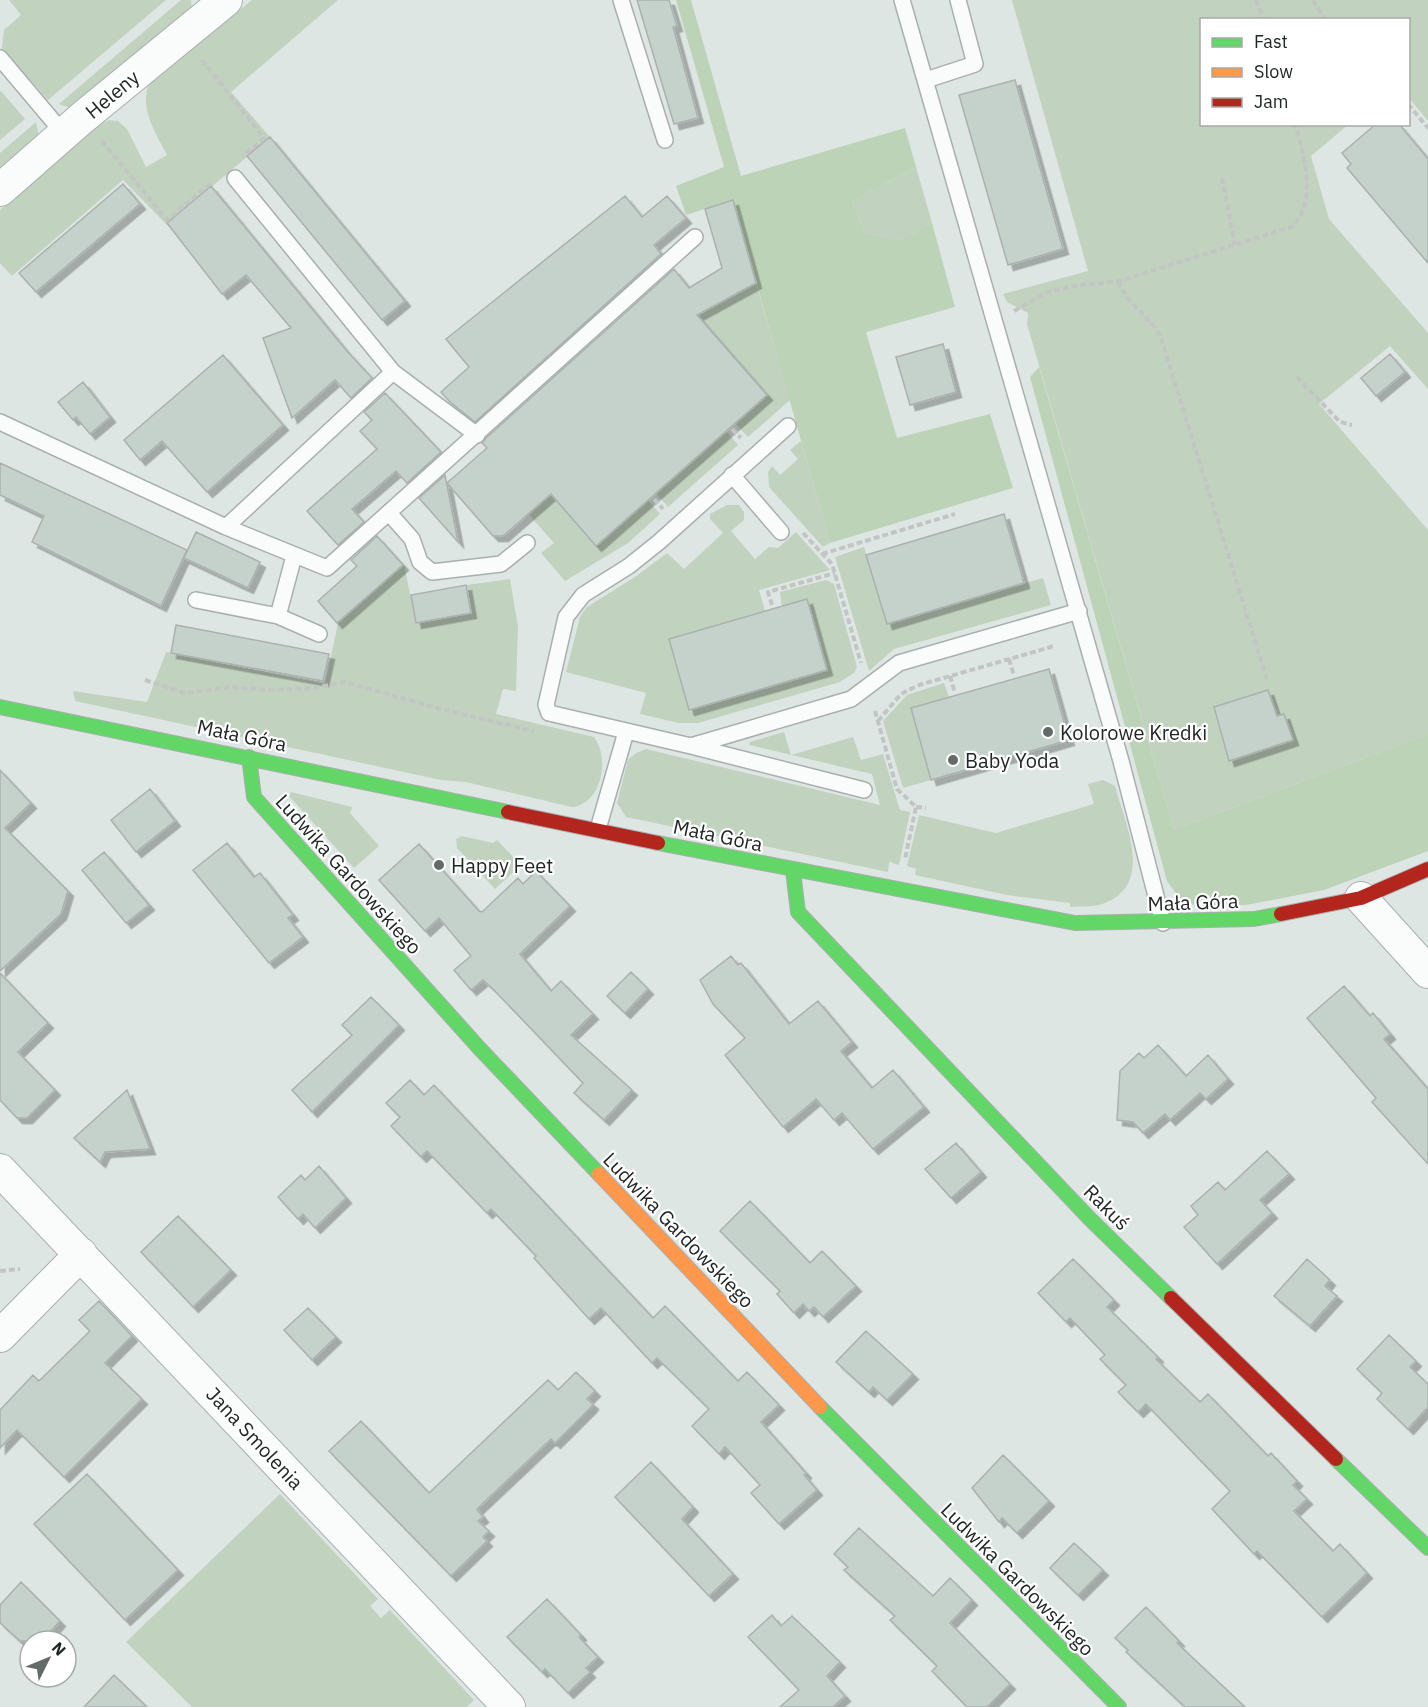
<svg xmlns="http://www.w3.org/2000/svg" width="1428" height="1707" font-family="'IBM Plex Sans',sans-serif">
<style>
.green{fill:#c1d2be}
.forest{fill:#bdd3b7}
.building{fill:#c4d2cb;stroke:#abb1af;stroke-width:1.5;filter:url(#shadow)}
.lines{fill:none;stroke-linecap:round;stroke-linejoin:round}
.lane-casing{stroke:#a9afae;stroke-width:18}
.street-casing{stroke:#a9afae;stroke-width:34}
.fast-casing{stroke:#a9afae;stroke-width:16}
.slow-casing{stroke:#a9afae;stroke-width:16}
.jam-casing{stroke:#a9afae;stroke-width:16}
.path{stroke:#c3c5c5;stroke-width:4;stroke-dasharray:6 3;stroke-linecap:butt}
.lane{stroke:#fafbfb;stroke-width:15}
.street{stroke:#fafbfb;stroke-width:32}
.fast{stroke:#63d668;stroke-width:14}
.slow{stroke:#ff974d;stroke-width:14}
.jam{stroke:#b3261e;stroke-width:14}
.poi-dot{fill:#636a68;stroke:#fff;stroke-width:2}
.labels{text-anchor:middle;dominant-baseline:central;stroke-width:4.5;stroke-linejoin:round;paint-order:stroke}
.street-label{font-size:20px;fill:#212726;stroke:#fff}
.poi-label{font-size:20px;fill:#212726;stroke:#fff;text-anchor:start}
</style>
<defs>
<filter id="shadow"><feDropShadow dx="5.5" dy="5.5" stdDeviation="0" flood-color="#0004"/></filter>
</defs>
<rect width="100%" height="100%" fill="#dee6e4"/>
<path class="green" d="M9,0H166L48,100L2,49L4,30L21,15Z
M181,0H191L192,9L74,109L59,104Z
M252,0H338L231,92L270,137L167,225L123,180L12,276L0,263V210L96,126L109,120L118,121L127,129L146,167L167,155C156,134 139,108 149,84Z
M1012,0H1428V121L1409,98L1408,20H1202V124L1348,125L1311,156L1329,219L1428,333V389L1390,346L1319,404L1428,530V734L1174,830L1027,324L1028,313L1007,302L1003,294L1088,271Z
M0,90L25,119L0,140Z
M36,122L39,137L0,170V153Z
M916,167L932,223L900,240L865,233L852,201Z
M756,283L790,400L748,437L735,423L767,394L718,339L548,491L596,546L648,500L660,514L628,543L565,581L541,553L554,543L500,482L670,331Z
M726,431L738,445L668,507L656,493Z
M801,441L830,543L823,547L769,487L768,472L772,466L780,475L798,459L790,450Z
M727,505H739L744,512V520L731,531L755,559L769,547L778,548L796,532L830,570L759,590L765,611L669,639L689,710L827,670L807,600L782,607L780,592L826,580L834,584L857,667L854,673L840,682L698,723H679L640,714L646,693L566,672L580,617L587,607L635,577L667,553L684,569L723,533L710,519V514Z
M864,547L887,624L1043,578L1051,605L894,649L869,671L835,557Z
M404,564L416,623L472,613L467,585L510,579L518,627L516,691L503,689L496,714L594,737C610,758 602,804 572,807L466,782L441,780L75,701L73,691L147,702L166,652L325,684L338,623Z
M944,683L949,697L931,780L903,788L883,721L907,695Z
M784,732L791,755L853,737L861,760L883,754L900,810L910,812L899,865L889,862L888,872L626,817L617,803L628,760L636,753L646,749L880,805L872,774L749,745L750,742Z
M1103,780L1115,786C1125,824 1157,888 1099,905C1090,907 1079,906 1070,907V903L1007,895L915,875L916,869L907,866L919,815L996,833L1094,804L1088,784Z
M291,792L352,807L350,813L379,846L354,868L289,796Z
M462,836L493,843L497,840L521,865L495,889L457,848L456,839Z
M280,1494L378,1599L370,1606L381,1618L390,1610L474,1700L467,1707H192L126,1642Z"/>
<path class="forest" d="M676,0H691L741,176L905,128L916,167L852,201L865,233L900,240L932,223L955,307L866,332L897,438L990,414L1013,488L830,543L733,200L686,215L676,186L724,167Z
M1039,367L1174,830L1428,734V851L1324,890L1246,905L1198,907L1180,899L1167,881L1030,377Z"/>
<path class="building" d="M637,0H669L677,26L673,27L698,118L674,124Z
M1015,80L1063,249L1008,265L959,95Z
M1376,124H1399L1428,159V263L1347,168L1351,164L1342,153Z
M270,137L405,301L382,320L247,156Z
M123,184L140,204L36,292L19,273Z
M211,186L346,350L372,378L351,398L335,380L292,418L263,338L291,328L246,275L222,294L167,223Z
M625,196L642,217L667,196L686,218L654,245L661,254L475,422L449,401L441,392L469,367L446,339Z
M733,200L756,283L697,315L767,395L596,546L551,494L503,536H493L447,483L487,448L482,443L486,438L674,269L689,288L722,268L705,209Z
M943,344L956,392L910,405L896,357Z
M1390,354L1405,372L1376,396L1361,378Z
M223,355L283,425L207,492L162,441L140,460L124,440Z
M83,382L110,417L90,434L76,417L73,420L58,402Z
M385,393L441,452L407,483L396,471L352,509L364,522L338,545L307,511L377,449L360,431L372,420L364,412Z
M0,463L187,550L161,606L32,542L44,516L0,495Z
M445,475L458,542L419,498Z
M1004,514L1024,583L887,624L866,555Z
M196,532L260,562L248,588L184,558Z
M377,536L403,565L337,623L318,601L357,566L351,560Z
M466,585L471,613L416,623L411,595Z
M807,599L827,670L689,710L669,639Z
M176,625L329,654L323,681L171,653Z
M1049,669L1069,740L931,780L911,708Z
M1268,690L1277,716L1284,714L1293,740L1229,761L1214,707Z
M0,770L31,803L5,828L68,891L61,914L0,971Z
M150,789L175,821L136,852L111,820Z
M227,843L254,877L260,873L293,915L288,918L303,937L269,963L193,870Z
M419,844L479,911L482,912L518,878L523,884L536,871L570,906L520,954L551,991L561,981L593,1014L571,1035L632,1090L604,1120L574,1093L583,1083L494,990L483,980L471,990L454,970L471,956L439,918L425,931L379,880Z
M104,852L149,905L126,923L82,870Z
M731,956L738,965L741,963L789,1024L818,1001L852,1042L841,1051L872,1088L893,1070L924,1107L873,1149L842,1113L834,1120L816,1099L783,1127L725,1055L745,1038L713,1004L700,980Z
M631,972L648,989L625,1013L607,996Z
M0,973L48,1023L18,1052L55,1090L27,1118H17L0,1100Z
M1344,986L1370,1016L1373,1013L1390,1034L1384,1039L1428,1089V1164L1372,1102L1376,1098L1307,1018Z
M371,997L399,1025L312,1112L292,1090L352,1035L342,1025Z
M1158,1045L1186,1076L1208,1055L1228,1079L1206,1099L1200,1093L1170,1120L1165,1114L1143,1133L1133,1122L1117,1120L1120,1071L1139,1053L1144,1058Z
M410,1080L424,1095L434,1085L653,1318L665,1306L738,1381L747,1372L779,1405L761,1422L806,1473L804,1475L817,1490L779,1524L751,1493L760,1485L725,1447L719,1454L692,1426L709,1409L657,1358L652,1363L601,1308L589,1319L534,1258L536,1256L491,1209L487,1213L427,1151L421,1157L391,1126L400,1117L386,1103Z
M127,1090L150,1149L105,1152L100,1162L74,1138Z
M956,1143L981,1172L951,1198L925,1169Z
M1267,1151L1289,1174L1260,1200L1272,1213L1217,1264L1184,1227L1198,1215L1191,1206L1218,1182L1225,1190Z
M319,1166L346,1198L315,1228L303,1214L298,1219L278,1197L301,1175L305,1180Z
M750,1201L810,1263L822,1251L856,1286L823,1317L814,1307L809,1311L803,1304L794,1313L777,1294L780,1291L720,1231Z
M178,1216L231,1270L193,1307L141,1252Z
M1073,1259L1114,1300L1107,1307L1158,1357L1156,1359L1200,1402L1208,1394L1268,1456L1271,1453L1297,1481L1293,1485L1307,1499L1294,1511L1333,1551L1340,1544L1367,1573L1322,1617L1257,1551L1254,1554L1212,1509L1230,1491L1146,1404L1138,1412L1118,1392L1126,1385L1100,1359L1105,1355L1070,1318L1066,1322L1038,1293Z
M1307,1259L1330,1280L1325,1286L1337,1296L1310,1326L1274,1296Z
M99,1301L132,1336L105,1363L142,1399L64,1477L17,1430L0,1448V1410L33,1375L39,1381L90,1331L79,1320Z
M308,1308L336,1337L312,1360L284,1330Z
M866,1331L913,1374L887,1400L873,1387L869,1392L836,1362Z
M1389,1335L1416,1361L1410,1367L1428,1384V1407L1408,1429L1377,1399L1382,1393L1357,1369Z
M576,1372L595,1391L587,1399L593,1404L591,1407L555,1443L551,1439L477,1509L483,1517L478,1521L489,1531L483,1537L487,1541L451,1576L329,1451L361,1421L429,1493L548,1380L558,1390Z
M1003,1455L1049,1501L1017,1533L1002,1518L999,1522L972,1488Z
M651,1462L693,1507L682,1519L733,1574L709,1596L615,1497Z
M87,1474L178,1570L125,1620L34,1524Z
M859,1528L933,1596L950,1578L972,1600L950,1623L1010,1684L987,1707H967L932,1671L937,1666L890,1620L895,1616L844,1570L848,1567L834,1554Z
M1074,1543L1103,1570L1078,1595L1050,1568Z
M21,1582L60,1621L42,1641H20L0,1623V1605Z
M547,1599L581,1635L579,1637L598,1657L586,1668L590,1672L568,1693L545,1669L542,1672L507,1637Z
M1146,1607L1179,1641L1177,1643L1245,1707H1185L1126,1652L1128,1650L1115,1638Z
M772,1615L781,1626L792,1616L840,1662L827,1676L845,1696L833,1707H780L799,1690L748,1637Z
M114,1675L147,1707H84Z"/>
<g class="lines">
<g class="lane-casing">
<path id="lane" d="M621,0L665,140
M902,0L1121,761L1163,923
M0,58L64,134
M926,80L975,64L958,0
M235,178L393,372
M0,422L226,527L327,568L695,237
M788,426L659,542L629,566L583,595L566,617L546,705L549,713L691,746L851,699L899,663L1079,611
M732,475L781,532
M389,513L412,539L420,562L432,572L501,564L527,543
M226,527L393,372L477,435
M196,600L278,616L319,634
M278,616L294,556
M691,746L864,790
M598,829L626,732"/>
</g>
<g class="street-casing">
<path id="street" d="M0,190L82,118L226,0
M1361,898L1428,972
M0,1170L509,1707
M0,1336L81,1254"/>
</g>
<g class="fast-casing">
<path id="fast" d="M0,707L508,812
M249,757L254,797L480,1049L599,1174
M658,843L1075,923L1254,919L1281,914
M793,871L798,912L1090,1219L1171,1298
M820,1407L1119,1707
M1336,1459L1428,1548"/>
</g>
<g class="slow-casing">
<path id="slow" d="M599,1174L820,1407"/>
</g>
<g class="jam-casing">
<path id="jam" d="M508,812L658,843
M1281,914L1361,898L1428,869
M1171,1298L1336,1459"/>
</g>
<path class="path" d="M1256,0L1264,20
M1313,0L1325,20
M202,60L264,138L243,156
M1408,104L1428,128
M102,141L167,220L212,182
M1222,178L1235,244
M1119,281C1125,305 1151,315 1161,338L1267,680
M1014,311L1048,292L1074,286L1119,281L1291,227C1318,205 1304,155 1295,124
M1297,377L1340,422L1352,425
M732,429L741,438
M654,499L663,509
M803,533L832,564L861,663
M822,554L955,514
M772,605L768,592L835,573
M1009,659L1014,676
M950,676L955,693
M145,680L185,693L233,687L268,690L314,688L345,682L437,708L534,731
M875,711L897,789L916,807L905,859
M878,721L901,694L919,685L1051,647L1049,643
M916,807L926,808
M0,1271L20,1269"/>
<use href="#lane" class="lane"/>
<use href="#street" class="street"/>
<use href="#fast" class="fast"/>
<use href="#slow" class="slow"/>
<use href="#jam" class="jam"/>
</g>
<g class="poi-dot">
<circle cx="1048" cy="732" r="6"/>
<circle cx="953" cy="760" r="6"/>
<circle cx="439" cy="865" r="6"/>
</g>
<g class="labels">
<g class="street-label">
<text transform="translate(112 94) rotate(-40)">Heleny</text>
<text transform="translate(242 735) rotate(12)">Mała Góra</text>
<text transform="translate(718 835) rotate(12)">Mała Góra</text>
<text transform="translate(349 874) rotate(48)">Ludwika Gardowskiego</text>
<text transform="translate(1193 902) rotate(-2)">Mała Góra</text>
<text transform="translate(1107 1207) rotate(45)">Rakuś</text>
<text transform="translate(679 1230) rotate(46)">Ludwika Gardowskiego</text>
<text transform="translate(255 1438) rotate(47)">Jana Smolenia</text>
<text transform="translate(1018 1579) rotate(45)">Ludwika Gardowskiego</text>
</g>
<g class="poi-label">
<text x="1060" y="732">Kolorowe Kredki</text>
<text x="965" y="760">Baby Yoda</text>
<text x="451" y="865">Happy Feet</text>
</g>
</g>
<rect x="1200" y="18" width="210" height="108" fill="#ffffff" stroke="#a6a9a8" stroke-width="1.5"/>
<rect x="1212" y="38" width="30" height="9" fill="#63d668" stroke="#a6a9a8" stroke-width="1.5"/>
<text x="1254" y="48" font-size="18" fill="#212726">Fast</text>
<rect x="1212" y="68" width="30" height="9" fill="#ff974d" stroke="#a6a9a8" stroke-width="1.5"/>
<text x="1254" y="78" font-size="18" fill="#212726">Slow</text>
<rect x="1212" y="98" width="30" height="9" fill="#b3261e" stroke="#a6a9a8" stroke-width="1.5"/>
<text x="1254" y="108" font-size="18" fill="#212726">Jam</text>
<g transform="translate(48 1659) rotate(47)"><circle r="28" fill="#ffffff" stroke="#a6a9a8" stroke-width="1.5"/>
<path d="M0-4.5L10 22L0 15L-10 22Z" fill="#636a68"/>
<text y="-9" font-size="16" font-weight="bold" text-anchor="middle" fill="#212726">N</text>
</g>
</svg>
